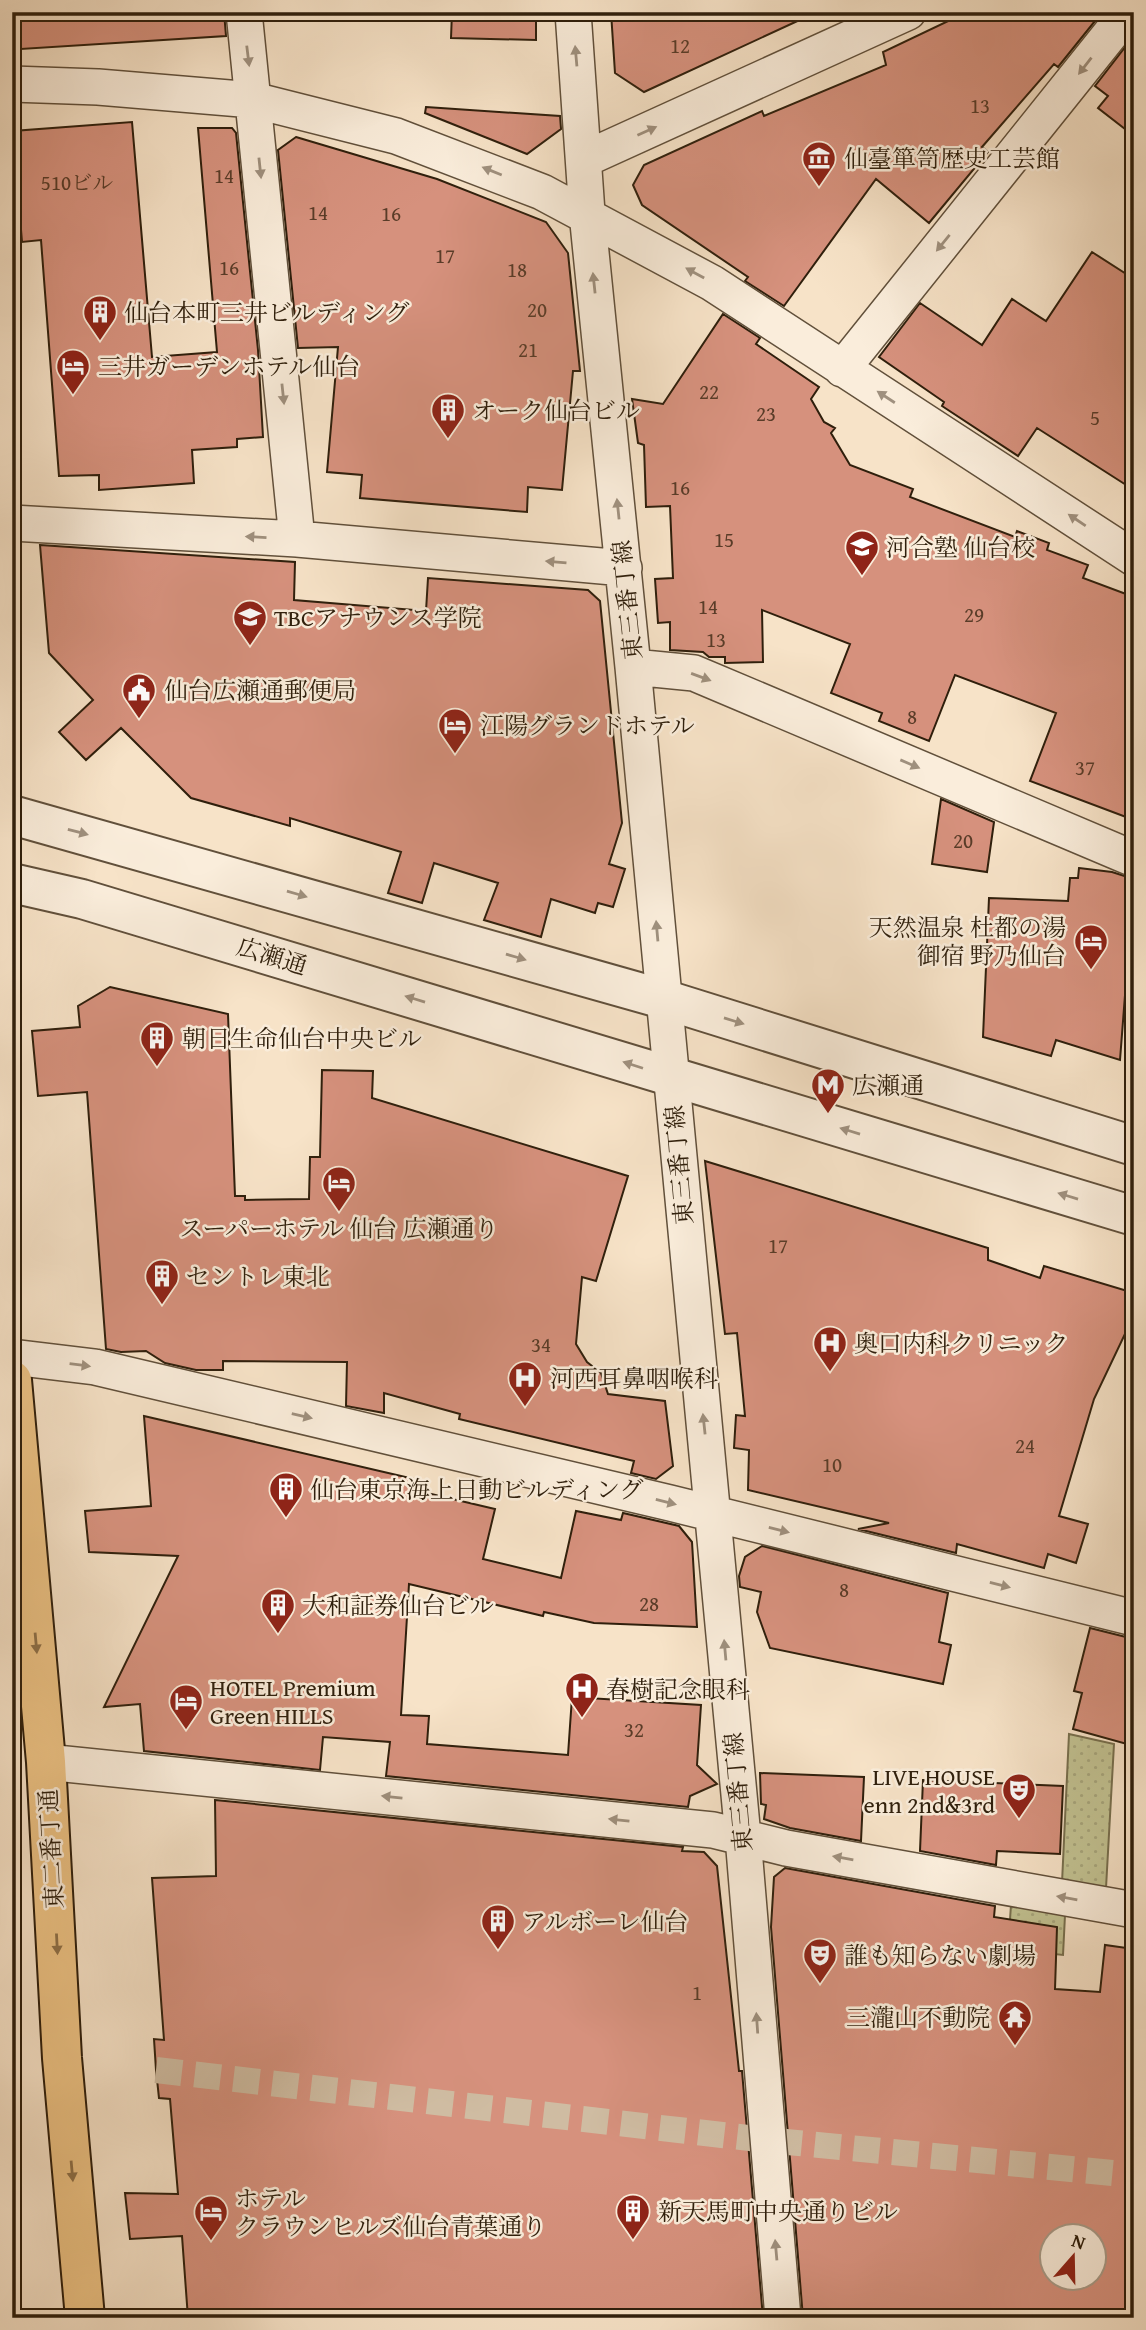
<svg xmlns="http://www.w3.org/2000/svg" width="1146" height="2330" font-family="'Gentium Book Plus','Noto Serif JP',serif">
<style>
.park{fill:url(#park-dots);stroke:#78704f;stroke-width:2}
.building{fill:#d6917d;stroke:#2f1f0c;stroke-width:2;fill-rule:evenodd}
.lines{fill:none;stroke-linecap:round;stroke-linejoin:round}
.pedestrian-tunnel{stroke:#cfbca2;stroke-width:26;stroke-dasharray:26 13;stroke-linecap:butt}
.minor-casing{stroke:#61503b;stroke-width:38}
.tertiary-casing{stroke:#61503b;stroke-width:42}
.trunk-casing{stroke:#2f1f0c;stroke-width:42}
.minor{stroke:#faeddb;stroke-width:35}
.tertiary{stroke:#faeddb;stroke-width:38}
.trunk{stroke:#ecc284;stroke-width:38}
.oneway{fill:#9f907e}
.oneway2{fill:#8e7048}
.labels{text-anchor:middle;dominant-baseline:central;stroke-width:5;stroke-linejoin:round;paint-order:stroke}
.number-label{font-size:21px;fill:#593c28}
.poi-label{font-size:24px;fill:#2f1f0c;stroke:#faeddb;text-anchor:start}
.street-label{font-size:24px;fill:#2f1f0c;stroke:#faeddb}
</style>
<defs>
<pattern id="park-dots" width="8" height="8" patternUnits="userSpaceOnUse" patternTransform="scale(1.75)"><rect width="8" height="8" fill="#c2c292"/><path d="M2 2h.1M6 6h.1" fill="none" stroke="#a7a67d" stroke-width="1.8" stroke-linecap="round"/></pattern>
</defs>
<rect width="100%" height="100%" fill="#f7e3c8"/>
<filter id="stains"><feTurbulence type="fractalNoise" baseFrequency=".00286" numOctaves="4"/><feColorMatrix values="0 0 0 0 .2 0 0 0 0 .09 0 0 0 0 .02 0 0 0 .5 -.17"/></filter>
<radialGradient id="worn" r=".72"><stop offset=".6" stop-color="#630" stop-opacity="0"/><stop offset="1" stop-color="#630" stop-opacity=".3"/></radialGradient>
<path class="park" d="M1069,1734L1114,1744L1106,1888L1062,1883Z
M1011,1905L1065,1915L1063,1955L1008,1949Z"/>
<path class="building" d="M18,12H224L226,36L21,49Z
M452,12H536V40L451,38Z
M611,12H817L644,92L615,73Z
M967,12H1085L1095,21L1058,67L1054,64L982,147L988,152L929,223L876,179L784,306L745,281L748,277L642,205L633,185L644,165L762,111L764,116L886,65L883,52Z
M1126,46L1134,52V136L1098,108L1108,96L1095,86Z
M426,107L560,116L561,129L527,154L425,113Z
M132,122L152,357L217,352L198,128H232L236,133L258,350L263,437L237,439V447L192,450L194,483L99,490V475L59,476L41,240L22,242L13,131Z
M296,137L437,179L546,222L568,253L580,371H573L562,490L528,487L527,512L360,498L362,475L327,472L338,347L298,348L278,150Z
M1092,252L1134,279V490L1037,428L1018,456L942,406L944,402L879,357L920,303L982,345L1012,299L1046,321Z
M723,314L760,338L756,344L819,387L811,399L824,422L835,428L831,433L850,465L913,489L910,497L1015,537L1017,531L1049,543L1047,550L1088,565L1083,578L1134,597V820L1030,781L1056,713L955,675L929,741L879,721L882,713L831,693L850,644L762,610L763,662L725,663V657H709L703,652L670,650V622L658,623L655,579L673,578L670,506L646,507L644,445L638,443L632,399L663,404Z
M40,545L295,562L294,600L426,611L428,578L588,590L600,601L622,823L609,864L625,869L613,907L598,903L595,913L551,899L541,937L484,920L498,883L434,863L422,903L388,893L401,852L290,818V826L191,798L121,728L86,760L59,732L93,700L49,653Z
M941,799L994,822L987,872L932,864Z
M1079,868L1112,872L1134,879L1120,1060L1056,1040L1051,1056L983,1037L989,898L1068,901L1070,878H1078Z
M110,987L228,1014L235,1196H245V1200L309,1199L310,1157H320L322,1070L373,1071L372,1098L628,1176L596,1281L582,1277L576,1344L587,1362L601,1373L608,1394L665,1401L673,1466L656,1479L631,1473L634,1461L459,1419L460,1414L384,1393V1413L346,1406L347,1362L223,1361V1370H196L165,1363L146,1351L121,1352L106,1349L87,1092L38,1096L32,1031L80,1027L78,1006Z
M705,1161L988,1248V1260L1040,1278L1044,1266L1134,1293V1315L1094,1399L1059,1516L1088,1524L1076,1563L1048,1554L1044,1568L957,1544L956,1553L858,1529L889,1523L748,1490L749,1450L734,1448L736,1415L745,1416L737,1333L725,1334Z
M144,1416L414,1479L412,1485L429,1489L427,1493L495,1509L483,1559L561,1578L576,1511L621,1520L623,1513L679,1526L692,1542L697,1627L594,1623L544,1612L543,1616L409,1584L401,1715L429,1716L427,1744L568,1755L572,1697L701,1705L697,1765L717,1784L690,1796L688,1807L386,1776L390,1742L323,1737L320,1770L144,1751L140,1704L104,1707L178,1556L89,1552L85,1511L151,1506Z
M762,1546L948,1593L939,1642L951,1645L943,1684L770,1648L757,1612L761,1592L740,1587L739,1576L745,1557Z
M1090,1628L1134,1639V1746L1073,1729L1082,1693L1074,1691Z
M760,1773L864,1777L861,1841L790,1828L764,1819L766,1805L761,1804Z
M923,1780L1063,1786L1060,1854L997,1851L996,1865L920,1851Z
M215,1800L683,1847L682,1851L704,1852L717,1866L739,2071H742L763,2318H188L182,2236L130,2239L125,2193L178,2194L170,2099L159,2098L156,2070L154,2039L164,2040L152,1878L216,1876Z
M785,1868L995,1906L994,1917L1057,1927L1055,1989L1100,1992L1105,1945L1134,1949V2318H803L771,1927L774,1877ZM1052,2236H1094V2278H1052Z"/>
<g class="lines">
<path class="pedestrian-tunnel" d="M156,2070L766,2140L1134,2175"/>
<g class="minor-casing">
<path id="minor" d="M244,12L297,539
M573,12L587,213L633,667L743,1837L783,2318
M12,84L98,87L253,100L396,136L542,192L712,283L1134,558
M585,159L908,12
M842,369L1128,12
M12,523L297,539L624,568
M633,667L694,673L1134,859
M12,1357L95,1367L670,1503L1134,1618
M46,1762L713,1830L786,1848L1134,1910"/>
</g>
<g class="tertiary-casing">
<path id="tertiary" d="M12,815L663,999L1134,1146
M12,883L82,899L1134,1216"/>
</g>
<g class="trunk-casing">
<path id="trunk" d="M12,1380L46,1762L62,2058L85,2318"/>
</g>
<use href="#minor" class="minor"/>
<use href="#tertiary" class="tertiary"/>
<use href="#trunk" class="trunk"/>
</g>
<defs><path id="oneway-solid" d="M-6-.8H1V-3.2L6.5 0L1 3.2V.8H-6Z" transform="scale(1.75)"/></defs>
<g class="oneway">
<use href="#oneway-solid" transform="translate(248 56) rotate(83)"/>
<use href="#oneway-solid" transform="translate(576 56) rotate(-95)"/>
<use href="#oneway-solid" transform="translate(1085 66) rotate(128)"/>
<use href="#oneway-solid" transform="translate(647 131) rotate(-24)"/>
<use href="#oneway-solid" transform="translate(260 168) rotate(84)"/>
<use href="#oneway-solid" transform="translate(492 171) rotate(-158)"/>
<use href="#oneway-solid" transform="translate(943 243) rotate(129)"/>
<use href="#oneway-solid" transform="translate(695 273) rotate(-151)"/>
<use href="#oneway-solid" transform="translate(594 283) rotate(-96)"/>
<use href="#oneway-solid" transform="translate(283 394) rotate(84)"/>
<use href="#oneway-solid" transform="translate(886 397) rotate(-147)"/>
<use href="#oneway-solid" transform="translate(618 509) rotate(-96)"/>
<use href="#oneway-solid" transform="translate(1077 520) rotate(-146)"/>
<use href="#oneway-solid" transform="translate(256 537) rotate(-177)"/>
<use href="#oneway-solid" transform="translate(556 562) rotate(-175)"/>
<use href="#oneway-solid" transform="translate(701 677) rotate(20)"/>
<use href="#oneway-solid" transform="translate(910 764) rotate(23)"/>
<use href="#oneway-solid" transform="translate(78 832) rotate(15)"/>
<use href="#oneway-solid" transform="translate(297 894) rotate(16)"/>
<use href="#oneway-solid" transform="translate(657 931) rotate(-95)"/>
<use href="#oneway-solid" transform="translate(516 957) rotate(16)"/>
<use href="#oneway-solid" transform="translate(415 999) rotate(-163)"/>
<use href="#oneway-solid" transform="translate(734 1021) rotate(17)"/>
<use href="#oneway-solid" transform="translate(633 1065) rotate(-162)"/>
<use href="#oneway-solid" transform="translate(850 1131) rotate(-163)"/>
<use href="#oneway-solid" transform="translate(1068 1196) rotate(-163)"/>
<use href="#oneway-solid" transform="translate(80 1365) rotate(7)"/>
<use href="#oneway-solid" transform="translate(302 1416) rotate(13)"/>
<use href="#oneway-solid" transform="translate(704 1424) rotate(-96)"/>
<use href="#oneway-solid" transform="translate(666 1502) rotate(14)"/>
<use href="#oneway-solid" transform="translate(779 1530) rotate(14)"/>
<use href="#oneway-solid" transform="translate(1000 1585) rotate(14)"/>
<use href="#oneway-solid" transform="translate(725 1650) rotate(-95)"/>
<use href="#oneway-solid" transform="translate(392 1797) rotate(-174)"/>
<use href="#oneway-solid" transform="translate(619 1820) rotate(-174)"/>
<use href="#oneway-solid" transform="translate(843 1858) rotate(-170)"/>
<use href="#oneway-solid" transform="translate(1067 1898) rotate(-170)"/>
<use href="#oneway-solid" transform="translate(757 2023) rotate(-94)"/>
<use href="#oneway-solid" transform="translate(776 2250) rotate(-95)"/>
</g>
<g class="oneway2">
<use href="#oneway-solid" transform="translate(36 1643) rotate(85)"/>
<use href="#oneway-solid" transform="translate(57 1944) rotate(87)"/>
<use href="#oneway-solid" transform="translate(72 2171) rotate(85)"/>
</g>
<defs>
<g id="museum-pin" transform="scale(1.75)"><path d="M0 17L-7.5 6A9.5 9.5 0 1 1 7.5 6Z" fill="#8f2418" stroke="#faeddb"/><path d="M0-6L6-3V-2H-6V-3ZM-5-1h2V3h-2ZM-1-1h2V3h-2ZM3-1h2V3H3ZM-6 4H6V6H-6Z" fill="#fff"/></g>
<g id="building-pin" transform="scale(1.75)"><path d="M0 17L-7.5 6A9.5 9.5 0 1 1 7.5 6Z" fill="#8f2418" stroke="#faeddb"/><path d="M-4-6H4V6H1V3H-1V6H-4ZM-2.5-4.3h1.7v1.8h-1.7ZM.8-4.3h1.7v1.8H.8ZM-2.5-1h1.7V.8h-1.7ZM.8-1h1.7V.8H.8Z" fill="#fff"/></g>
<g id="hotel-pin" transform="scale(1.75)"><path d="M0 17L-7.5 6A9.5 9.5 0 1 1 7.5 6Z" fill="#8f2418" stroke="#faeddb"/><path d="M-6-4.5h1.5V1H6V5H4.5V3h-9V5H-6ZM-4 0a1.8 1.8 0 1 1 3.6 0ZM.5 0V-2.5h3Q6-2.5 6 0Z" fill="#fff"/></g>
<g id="school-pin" transform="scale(1.75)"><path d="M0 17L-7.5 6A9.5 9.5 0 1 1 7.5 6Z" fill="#8f2418" stroke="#faeddb"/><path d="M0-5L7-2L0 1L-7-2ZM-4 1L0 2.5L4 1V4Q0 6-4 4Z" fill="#fff"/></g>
<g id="civic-pin" transform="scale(1.75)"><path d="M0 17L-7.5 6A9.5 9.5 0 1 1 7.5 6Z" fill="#8f2418" stroke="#faeddb"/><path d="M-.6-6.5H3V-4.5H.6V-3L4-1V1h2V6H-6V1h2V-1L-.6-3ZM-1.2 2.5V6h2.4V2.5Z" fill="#fff"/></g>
<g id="metro-pin" transform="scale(1.75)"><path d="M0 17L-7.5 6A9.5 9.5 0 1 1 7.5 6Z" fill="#8f2418" stroke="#faeddb"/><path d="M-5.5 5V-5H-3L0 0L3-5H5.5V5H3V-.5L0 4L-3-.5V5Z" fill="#fff"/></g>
<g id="hospital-pin" transform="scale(1.75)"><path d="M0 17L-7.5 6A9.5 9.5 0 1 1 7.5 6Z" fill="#8f2418" stroke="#faeddb"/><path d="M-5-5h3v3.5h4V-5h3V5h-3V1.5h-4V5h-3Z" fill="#fff"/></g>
<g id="theatre-pin" transform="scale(1.75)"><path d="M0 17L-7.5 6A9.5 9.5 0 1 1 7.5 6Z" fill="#8f2418" stroke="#faeddb"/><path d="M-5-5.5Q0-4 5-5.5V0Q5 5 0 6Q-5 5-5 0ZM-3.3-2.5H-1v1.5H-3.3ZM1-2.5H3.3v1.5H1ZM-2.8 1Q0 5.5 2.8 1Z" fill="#fff"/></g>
<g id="temple-pin" transform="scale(1.75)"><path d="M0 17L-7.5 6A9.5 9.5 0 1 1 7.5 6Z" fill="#8f2418" stroke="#faeddb"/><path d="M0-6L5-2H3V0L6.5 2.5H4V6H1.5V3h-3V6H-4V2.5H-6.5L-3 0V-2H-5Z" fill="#fff"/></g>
</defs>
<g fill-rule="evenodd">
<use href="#museum-pin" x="819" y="158"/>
<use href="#building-pin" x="100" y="312"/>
<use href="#hotel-pin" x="73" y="366"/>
<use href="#building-pin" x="448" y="410"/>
<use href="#school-pin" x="862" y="547"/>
<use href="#school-pin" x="250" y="617"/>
<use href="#civic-pin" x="139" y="690"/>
<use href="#hotel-pin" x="455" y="725"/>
<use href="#hotel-pin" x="1091" y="941"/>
<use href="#building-pin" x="157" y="1038"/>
<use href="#metro-pin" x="828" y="1085"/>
<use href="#hotel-pin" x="339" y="1183"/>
<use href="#building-pin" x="162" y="1276"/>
<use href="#hospital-pin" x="830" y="1343"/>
<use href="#hospital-pin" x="525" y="1378"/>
<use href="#building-pin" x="286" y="1489"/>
<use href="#building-pin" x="278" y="1605"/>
<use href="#hospital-pin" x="582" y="1689"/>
<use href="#hotel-pin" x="186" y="1701"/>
<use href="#theatre-pin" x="1019" y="1790"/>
<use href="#building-pin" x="498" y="1921"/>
<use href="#theatre-pin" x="820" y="1955"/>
<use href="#temple-pin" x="1015" y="2017"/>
<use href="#building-pin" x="633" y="2211"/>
<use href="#hotel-pin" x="211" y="2212"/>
</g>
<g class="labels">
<g class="number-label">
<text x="680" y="45">12</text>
<text x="980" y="105">13</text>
<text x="224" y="175">14</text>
<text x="77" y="182">510ビル</text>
<text x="318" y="212">14</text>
<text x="391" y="213">16</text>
<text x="445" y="255">17</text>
<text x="229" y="267">16</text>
<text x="517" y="269">18</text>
<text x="537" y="309">20</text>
<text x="528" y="349">21</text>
<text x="709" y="391">22</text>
<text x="766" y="413">23</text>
<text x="1095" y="417">5</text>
<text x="680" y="487">16</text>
<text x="724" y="539">15</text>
<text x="708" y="606">14</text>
<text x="974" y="614">29</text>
<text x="716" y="639">13</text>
<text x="912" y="716">8</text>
<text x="1085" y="767">37</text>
<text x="963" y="840">20</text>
<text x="778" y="1245">17</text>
<text x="541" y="1344">34</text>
<text x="1025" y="1445">24</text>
<text x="832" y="1464">10</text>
<text x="844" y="1589">8</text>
<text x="649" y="1603">28</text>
<text x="634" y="1729">32</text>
<text x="697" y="1992">1</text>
</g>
<g class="poi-label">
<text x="844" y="158">仙臺箪笥歴史工芸館</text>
<text x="124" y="312">仙台本町三井ビルディング</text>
<text x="98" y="366">三井ガーデンホテル仙台</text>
<text x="472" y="410">オーク仙台ビル</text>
<text x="886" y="547">河合塾 仙台校</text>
<text x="274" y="617">TBCアナウンス学院</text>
<text x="164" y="690">仙台広瀬通郵便局</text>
<text x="480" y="725">江陽グランドホテル</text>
<text x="1066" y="927" text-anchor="end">天然温泉 杜都の湯<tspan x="1066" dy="28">御宿 野乃仙台</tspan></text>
<text x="182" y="1038">朝日生命仙台中央ビル</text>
<text x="852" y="1085">広瀬通</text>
<text x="339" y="1228" text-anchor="middle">スーパーホテル 仙台 広瀬通り</text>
<text x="186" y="1276">セントレ東北</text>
<text x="854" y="1343">奥口内科クリニック</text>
<text x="550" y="1378">河西耳鼻咽喉科</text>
<text x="310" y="1489">仙台東京海上日動ビルディング</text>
<text x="302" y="1605">大和証券仙台ビル</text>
<text x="210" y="1687">HOTEL Premium<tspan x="210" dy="28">Green HILLS</tspan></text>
<text x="606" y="1689">春樹記念眼科</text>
<text x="995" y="1776" text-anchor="end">LIVE HOUSE<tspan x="995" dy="28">enn 2nd&amp;3rd</tspan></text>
<text x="522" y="1921">アルボーレ仙台</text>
<text x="844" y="1955">誰も知らない劇場</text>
<text x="990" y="2017" text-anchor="end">三瀧山不動院</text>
<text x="235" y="2198">ホテル<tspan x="235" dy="28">クラウンヒルズ仙台青葉通り</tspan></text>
<text x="658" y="2211">新天馬町中央通りビル</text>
</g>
<g class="street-label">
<text transform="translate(627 600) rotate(-96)">東三番丁線</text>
<text transform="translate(272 956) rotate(17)">広瀬通</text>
<text transform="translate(679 1165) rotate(-95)">東三番丁線</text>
<text transform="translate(738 1792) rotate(-95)">東三番丁線</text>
<text transform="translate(51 1849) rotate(-93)">東二番丁通</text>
</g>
</g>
<rect width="1146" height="2330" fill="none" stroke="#f7e3c8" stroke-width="42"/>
<rect x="14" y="14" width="1118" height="2302" fill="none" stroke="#2f1f0c" stroke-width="3.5"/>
<rect x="21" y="21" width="1104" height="2288" fill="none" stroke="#2f1f0c" stroke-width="2"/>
<g transform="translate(1073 2257) rotate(20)"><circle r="33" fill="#faeddb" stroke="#a99b88" stroke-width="2"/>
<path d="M0-5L12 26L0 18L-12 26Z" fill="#8f2418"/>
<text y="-10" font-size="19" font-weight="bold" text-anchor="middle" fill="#2f1f0c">N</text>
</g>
<rect width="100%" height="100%" filter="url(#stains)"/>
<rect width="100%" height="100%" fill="url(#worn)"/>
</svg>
